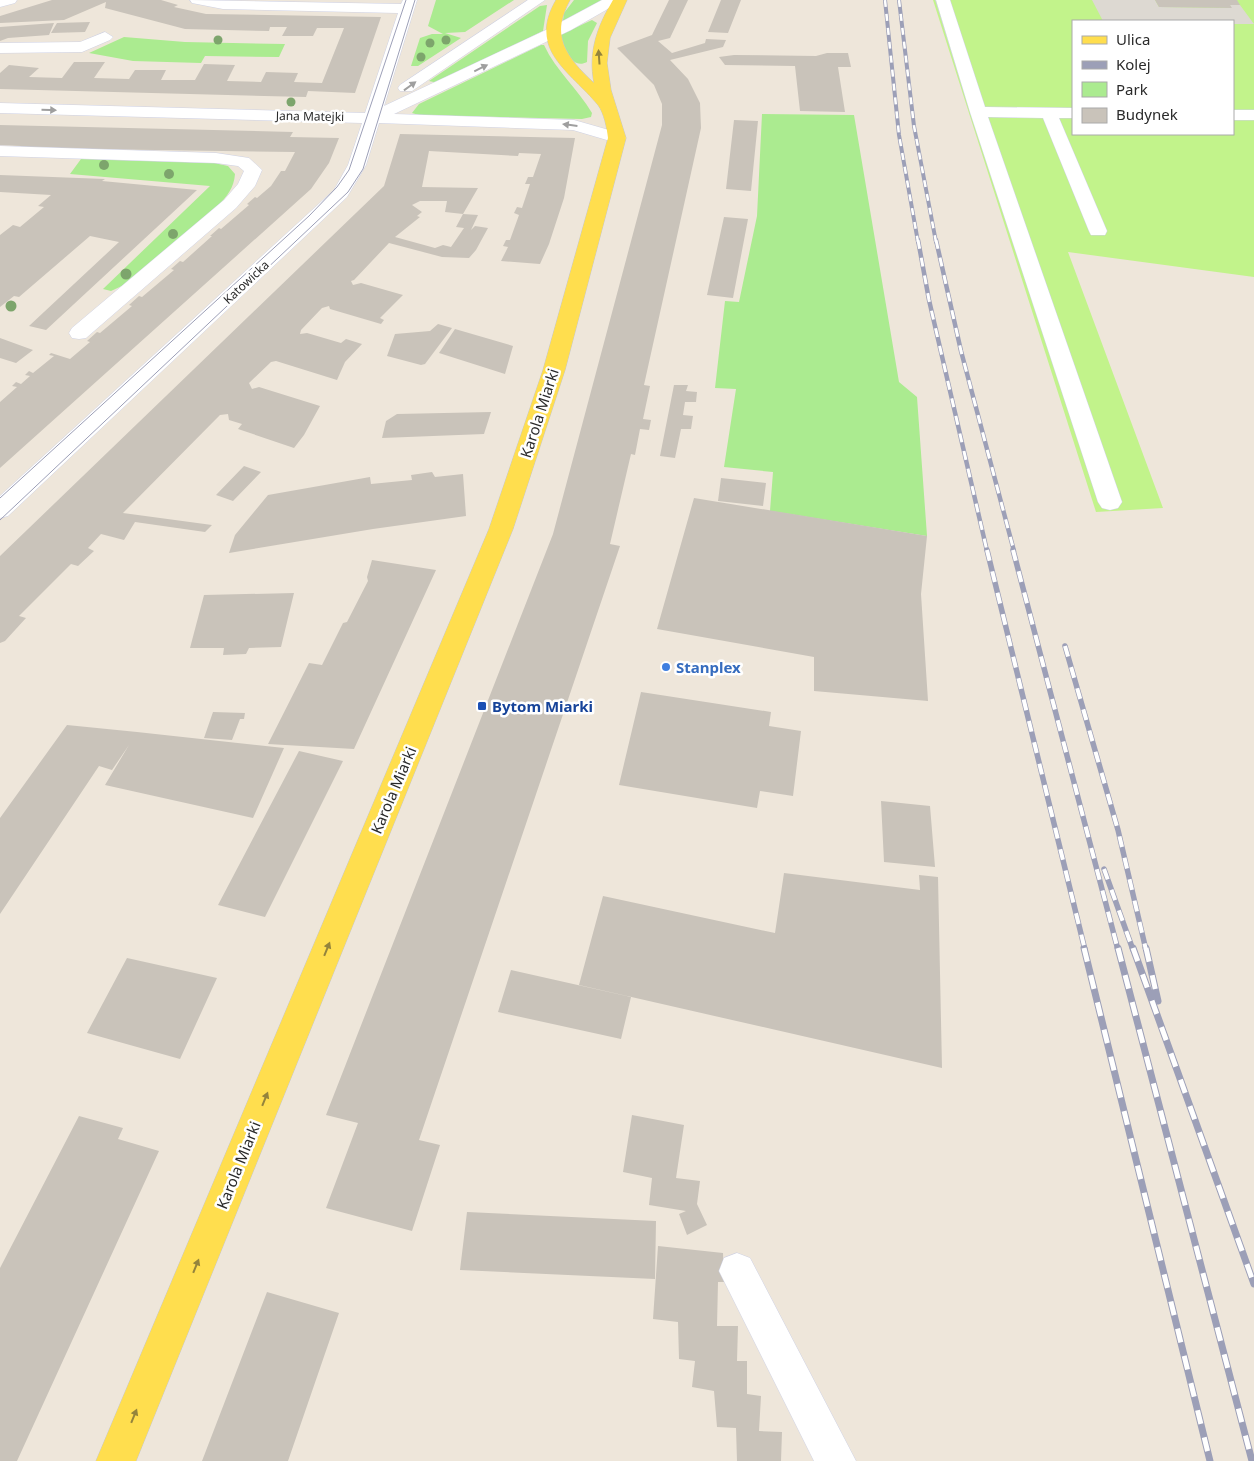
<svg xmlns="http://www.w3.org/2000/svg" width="1254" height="1461" font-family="'Noto Sans',sans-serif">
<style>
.green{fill:#abeb90}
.pitch{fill:#c2f38b;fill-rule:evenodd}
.plaza{fill:#ddd9d2}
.building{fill:#c9c3ba}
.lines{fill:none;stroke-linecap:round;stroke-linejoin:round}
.minor-casing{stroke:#cfd2e5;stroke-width:1}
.major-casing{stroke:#c8c8c8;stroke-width:1}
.minor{fill:#fff;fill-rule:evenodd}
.major{fill:#ffde4e;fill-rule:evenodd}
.tram{stroke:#9c9fb7;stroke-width:1}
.rail-far3-casing{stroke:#9c9fb7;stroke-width:4}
.rail-far2-casing{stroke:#9c9fb7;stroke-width:4.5}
.rail-far1-casing{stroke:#9c9fb7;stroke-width:5.5}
.rail-casing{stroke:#9c9fb7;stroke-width:7}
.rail-far3{stroke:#fff;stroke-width:2.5;stroke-dasharray:7;stroke-linecap:butt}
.rail-far2{stroke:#fff;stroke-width:3;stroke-dasharray:9;stroke-linecap:butt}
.rail-far1{stroke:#fff;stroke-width:4;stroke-dasharray:11;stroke-linecap:butt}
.rail{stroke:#fff;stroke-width:5;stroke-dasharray:14;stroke-linecap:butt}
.tree{fill:#7da56c}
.oneway{fill:#94843c}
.oneway2{fill:#9f9f9f}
.shop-dot{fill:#3f7fe0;stroke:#fff;stroke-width:2}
.transit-dot{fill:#1a4fb4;stroke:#fff;stroke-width:2}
.labels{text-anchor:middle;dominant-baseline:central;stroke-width:5;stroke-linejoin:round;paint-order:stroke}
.far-street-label{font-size:12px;fill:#2a2a2a;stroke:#fff}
.street-label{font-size:15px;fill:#2a2a2a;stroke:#fff}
.shop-label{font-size:15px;font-weight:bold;fill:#366cbe;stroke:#fff;text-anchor:start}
.transit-label{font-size:15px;font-weight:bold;fill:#164399;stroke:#fff;text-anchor:start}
</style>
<rect width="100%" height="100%" fill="#eee6da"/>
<path class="green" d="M436,0H514L465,32L445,33L461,38L418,66H411L420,38L432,34H443L428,26Z
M574,0H603L565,21L563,20L564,13Z
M547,5L543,31L438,83L429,81L540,6Z
M592,20L597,23L588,41L587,62C572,70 565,49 561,37L562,34Z
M124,37L185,42L285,44L279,57L205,56L201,63L133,61L89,53Z
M541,45H544C556,71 578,89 592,113L591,117L582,119L419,115L412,113L419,104Z
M762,114L854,115L899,382L917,397L927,536L770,511L773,472L724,467L736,389L715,388L725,301L739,302L757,216Z
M81,159L214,163L228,166L235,174C234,188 227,196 218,206L124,285L111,291L103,289L210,186L70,174Z"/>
<path class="pitch" d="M933,0H1254V277L1068,252L1163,508L1096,512ZM1073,21H1233V134H1073Z"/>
<path class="plaza" d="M1092,0H1155L1159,7L1231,8L1230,5H1240L1254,24H1233V21H1103Z"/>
<path class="building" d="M52,0H161L178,5L174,7L206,14L381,17L355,93L308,91L306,97L0,89V73L9,65L39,68L29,77L62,78L74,62H105L94,78L129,79L135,70H166L161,80H195L204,64L235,65L227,81L261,82L266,72L298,73L294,82L322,83L344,28H317L313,36H282L287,27H270L269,31L185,29L105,8L106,2L64,20L0,23V16Z
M669,0H688L670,38L658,41L672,53L705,43L706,39L726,40L723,47L670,60L688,79L700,103L701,128L644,385L650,386L643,419L651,420L649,430L640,429L635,455L631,454L610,544L620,546L419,1140L440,1145L412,1231L326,1208L358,1123L326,1115L553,534L662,125V104L654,85L617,48L652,35Z
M721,0H741L728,33L708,32Z
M1155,0H1237L1240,5H1230L1232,8L1159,7Z
M90,22L85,32L51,33L57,23Z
M54,23L49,35L8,38L0,41V27Z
M827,53H848L851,67H838L845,112L800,111L795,66L725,65L719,57L734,55L816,56Z
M734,120L758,121L751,191L726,189Z
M0,125L293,132L290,137L339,138L329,163L311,189L0,468V402L17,387L12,386L16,382L21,384L30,376L25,375L29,371L33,373L54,356L49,355L51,353L70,359L90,342L87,341L97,332L100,333L132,306L129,305L139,296L142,297L174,270L171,269L180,261L183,262L212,236H210L219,228L221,229L249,205L247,204L255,197L257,198L271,186L281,171H285L295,152L20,148L21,146L0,145Z
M400,134L575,138L564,198L549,244L540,264L501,261L508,247L503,246L506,240H510L519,215L514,213L517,207L522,208L530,184H525L528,177H533L541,154L519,153L518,156L429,151L422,187L478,188L463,214L445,212L447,201H420L412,205L422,212L417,216L420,217L395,237L435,248L443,245L451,247L464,228L456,227L463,214L478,215L471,230L475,226L488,228L476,250L469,258L442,257L389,243L354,280L351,281L353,285L361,283L403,295L380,318L384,320L381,324L330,309L329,306L322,308L301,330L300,334L307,333L341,343L346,339L362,344L345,362L337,380L276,361L271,362L249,383L252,389L259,387L320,406L304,435L294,448L238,429L242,424L229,420L228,414L220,415L123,513L212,525L205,532L135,522L124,540L101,534L88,548L94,551L78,566L71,564L19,616L26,618L5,641L0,643V556L384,186Z
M0,175L105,179L102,181L197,190L46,330L29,326L119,242L90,236L19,297L14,296L0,307V235L13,225L20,227L44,207L38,206L51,195L0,192Z
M724,217L748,219L733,298L707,295Z
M438,324L452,328L425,364L421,365L387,356L395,334L430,331Z
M455,329L513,346L505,374L439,353Z
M0,338L33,350L16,363L0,358Z
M674,385H688L686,391L697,392L696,402H685L683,415L693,416L691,429H681L675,458L660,456Z
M491,412L484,434L382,438L386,421L397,414Z
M244,466L261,472L233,501L216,495Z
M432,472L435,477L463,474L466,516L373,529L229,553L235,535L268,495L370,477L371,484L412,480L411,475Z
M721,478L766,483L763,506L718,501Z
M694,498L927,536L921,594L928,701L814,691V657L657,629Z
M372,560L436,570L354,749L268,744L309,663L322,665L343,623L347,622L368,581L367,577Z
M294,593L281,647L249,648L246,654L223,655L224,648H190L204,595Z
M641,692L771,712L769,726L801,731L793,796L760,791L757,808L619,785Z
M213,712L245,713L244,719H240L232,740L204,738Z
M67,725L137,732L284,748L253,818L105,785L129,745L112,770L99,766L0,914V818Z
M299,751L343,761L265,917L218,905Z
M881,801L930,806L935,867L884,862Z
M784,873L920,890L919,875L938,877L942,1068L579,985L603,896L775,933Z
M127,958L217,978L180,1059L87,1033Z
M511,970L631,997L621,1039L498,1012Z
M632,1115L684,1125L676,1178L700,1181L697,1204L707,1225L687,1235L679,1214L686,1211L649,1205L652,1178L623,1172Z
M79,1116L123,1128L118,1139L159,1151L17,1461H0V1268Z
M467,1212L656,1221L655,1279L460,1270Z
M658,1246L723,1253L724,1282H718L717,1326H738L737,1361H747V1394L761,1396L759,1431L782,1432L781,1461H737L736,1428L717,1427L714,1391L692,1387L695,1361L679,1359L678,1322L653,1319Z
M267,1292L339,1313L288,1461H202Z"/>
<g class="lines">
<g class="minor-casing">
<path id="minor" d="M0,0H17L15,3L0,7Z
M190,0L401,4L403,0H417L384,106L548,29L602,0H619L606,10L571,30L394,114L574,120L623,134L626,138L623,142L617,143L573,130L379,123L366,165L347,197L8,516L0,518V496L334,190L348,165L362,123L0,113V103L365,113L398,13L223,9L192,3Z
M528,0H545L412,91H400L398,88L400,85Z
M936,0H950L985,107L1073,108V118H1059L1107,231L1105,235H1091L1089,231L1043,118L988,117L1122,502L1118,508L1110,510L1102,508L1098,502L970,112Z
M105,32L113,37L110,40L82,52L0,53V43L80,42Z
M1233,110H1254V120H1233Z
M0,146L216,153L249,158L262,170L255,186L236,208L86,338L79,339L72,338L69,333L72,328L224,200L238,184L244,171L238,166L216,163L0,156Z
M737,1253L750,1258L856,1461H814L719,1271L724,1258Z"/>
</g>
<g class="major-casing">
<path id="major" d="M556,0H570C550,36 566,57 594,83C588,52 597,27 613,0H627L610,38L607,63L611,90L626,138L565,370L513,529L136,1461H96L489,529L543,370L608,138C607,128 604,113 598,105C570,71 527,50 556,0Z"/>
</g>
<use href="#minor" class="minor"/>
<use href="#major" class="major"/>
<path class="tram" d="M0,498L309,216L337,187L349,170L406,0
M0,520L348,192L363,169L415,0"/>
<g class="rail-far3-casing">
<path id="rail-far3" d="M885,0L899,135L918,242
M899,0L914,126L936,242"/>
</g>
<g class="rail-far2-casing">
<path id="rail-far2" d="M918,240L929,300L987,551
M936,240L961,351L1014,551"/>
</g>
<g class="rail-far1-casing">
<path id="rail-far1" d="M987,550L1085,950
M1013,550L1118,950
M1065,646L1118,830L1146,950
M1104,869L1133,950"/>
</g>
<g class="rail-casing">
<path id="rail" d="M1084,948L1210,1461
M1118,948L1252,1461
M1133,948L1254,1284
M1146,948L1158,1001"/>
</g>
<use href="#rail-far3" class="rail-far3"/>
<use href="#rail-far2" class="rail-far2"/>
<use href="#rail-far1" class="rail-far1"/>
<use href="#rail" class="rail"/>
</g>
<g class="tree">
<circle cx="218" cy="40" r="4.5"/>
<circle cx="446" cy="40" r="4.5"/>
<circle cx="430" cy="43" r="4.5"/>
<circle cx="421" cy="57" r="4.5"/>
<circle cx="291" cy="102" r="4.5"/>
<circle cx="104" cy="165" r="5"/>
<circle cx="169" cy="174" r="5"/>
<circle cx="173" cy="234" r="5"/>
<circle cx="126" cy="274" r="5.5"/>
<circle cx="11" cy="306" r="5.5"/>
</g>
<defs><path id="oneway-solid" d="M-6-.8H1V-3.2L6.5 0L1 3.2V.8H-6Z" transform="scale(1.25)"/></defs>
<g class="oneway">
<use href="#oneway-solid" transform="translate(599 57) rotate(-94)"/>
<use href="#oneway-solid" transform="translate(327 949) rotate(-68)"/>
<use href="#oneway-solid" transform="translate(265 1099) rotate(-68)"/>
<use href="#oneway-solid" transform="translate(196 1266) rotate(-68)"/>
<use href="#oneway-solid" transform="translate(134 1416) rotate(-68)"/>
</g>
<g class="oneway2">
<use href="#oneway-solid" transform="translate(481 68) rotate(-26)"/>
<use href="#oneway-solid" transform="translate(410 86) rotate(-36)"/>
<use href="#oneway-solid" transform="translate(49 110) rotate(2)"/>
<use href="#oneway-solid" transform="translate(570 125) rotate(-173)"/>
</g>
<circle class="shop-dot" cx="666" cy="667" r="5"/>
<rect class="transit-dot" x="477" y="701" width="10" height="10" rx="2.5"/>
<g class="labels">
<g class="far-street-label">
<text transform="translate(310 116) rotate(1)">Jana Matejki</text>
<text transform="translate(246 282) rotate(-43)">Katowicka</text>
</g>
<g class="street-label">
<text transform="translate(539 413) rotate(-72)">Karola Miarki</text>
<text transform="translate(393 790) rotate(-67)">Karola Miarki</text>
<text transform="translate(238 1165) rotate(-68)">Karola Miarki</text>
</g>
<g class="shop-label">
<text x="676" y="667">Stanplex</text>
</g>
<g class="transit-label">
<text x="492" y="706">Bytom Miarki</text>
</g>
</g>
<rect x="1072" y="20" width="162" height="115" fill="#ffffff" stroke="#aaaaaa"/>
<rect x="1082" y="36" width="25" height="8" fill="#ffde4e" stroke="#aaaaaa"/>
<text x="1116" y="45" font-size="15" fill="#2a2a2a">Ulica</text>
<rect x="1082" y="61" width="25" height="8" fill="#9c9fb7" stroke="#aaaaaa"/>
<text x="1116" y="70" font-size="15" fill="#2a2a2a">Kolej</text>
<rect x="1082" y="82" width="25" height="15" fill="#abeb90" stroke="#aaaaaa"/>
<text x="1116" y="95" font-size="15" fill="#2a2a2a">Park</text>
<rect x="1082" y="108" width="25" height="15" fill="#c9c3ba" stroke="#aaaaaa"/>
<text x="1116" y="120" font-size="15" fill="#2a2a2a">Budynek</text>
</svg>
